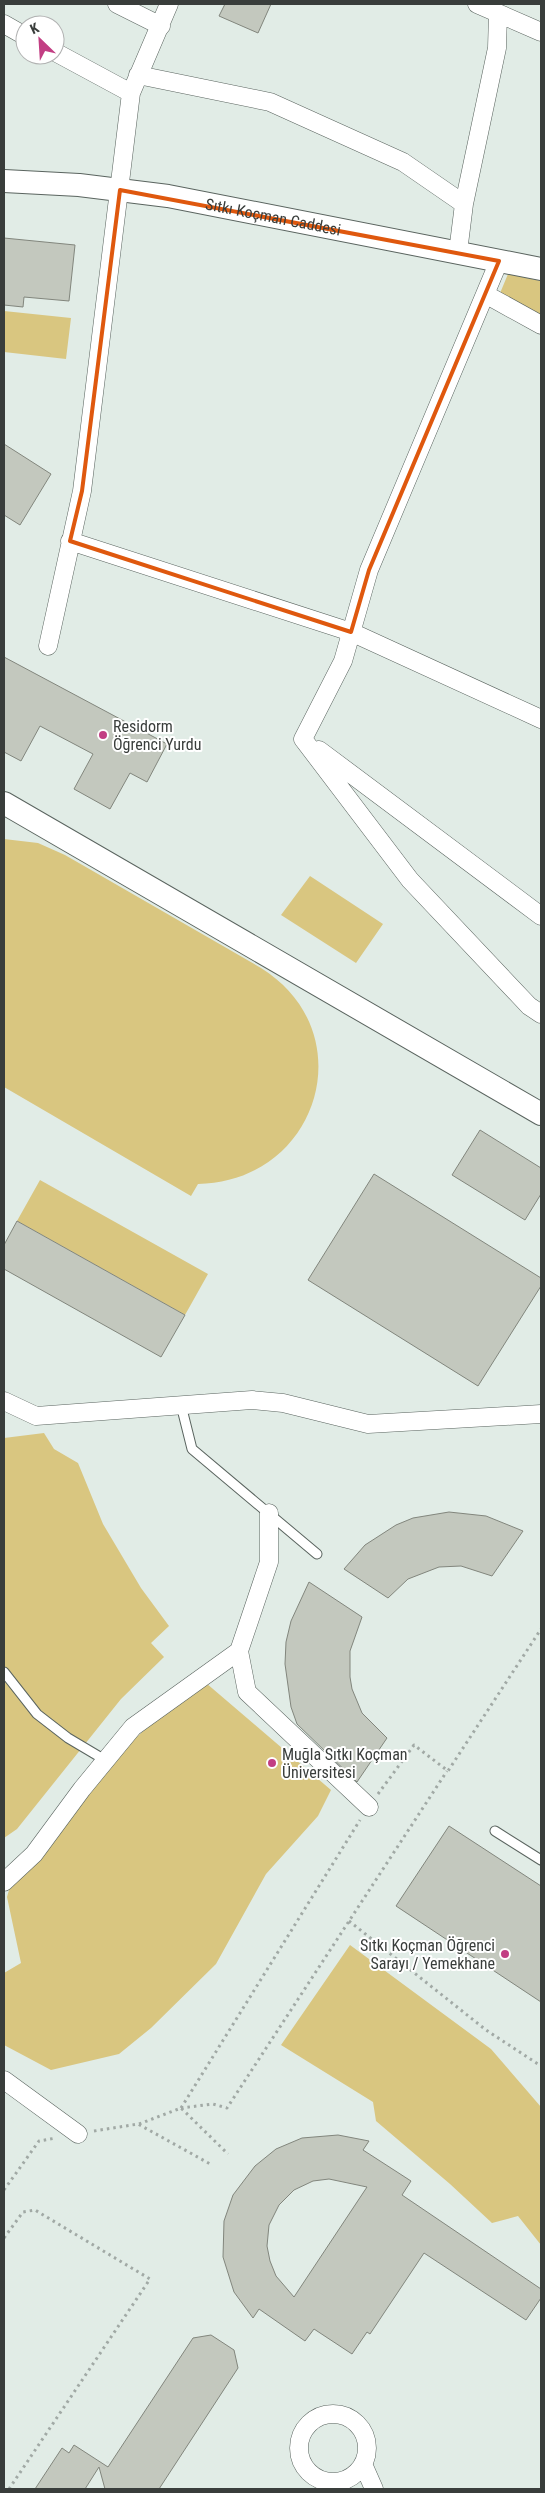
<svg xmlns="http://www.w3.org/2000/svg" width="545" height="2493" font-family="'Roboto Condensed',sans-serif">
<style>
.green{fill:#d9c680}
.building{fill:#c3c8be;stroke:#82867d;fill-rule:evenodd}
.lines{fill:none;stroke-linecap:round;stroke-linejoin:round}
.service-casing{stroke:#5a645f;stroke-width:11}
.minor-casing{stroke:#5a645f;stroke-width:19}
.tertiary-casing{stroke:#5a645f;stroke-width:24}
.path{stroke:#a1a9a5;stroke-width:3;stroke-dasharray:2.5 4;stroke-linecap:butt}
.service{stroke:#fff;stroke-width:9}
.minor{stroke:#fff;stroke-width:18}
.tertiary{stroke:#fff;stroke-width:22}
.marked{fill:none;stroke:#df580e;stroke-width:4;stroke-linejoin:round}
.poi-dot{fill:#c23e83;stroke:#fff;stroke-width:2}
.labels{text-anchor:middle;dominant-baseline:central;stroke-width:4;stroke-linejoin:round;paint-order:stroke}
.street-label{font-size:16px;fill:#393d3b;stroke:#fff}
.poi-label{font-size:16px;fill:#393d3b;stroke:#fff;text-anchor:start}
</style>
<rect width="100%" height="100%" fill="#e1ece6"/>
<path class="green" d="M508,274L541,281V321L498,298Z
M4,311L71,318L66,359L4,352Z
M4,839L38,843L65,855L261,968C365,1033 318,1182 198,1184L191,1196L4,1087Z
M310,876L383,924L356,963L281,915Z
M40,1180L208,1274L185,1315L17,1221Z
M44,1433L54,1449L78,1463L103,1524L141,1588L169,1626L151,1643L164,1657L121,1699L17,1829L4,1838V1438Z
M206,1683L331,1790L318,1816L266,1874L216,1964L151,2028L119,2054L51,2070L4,2045V1973L21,1963L7,1897L17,1862L118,1754L184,1694Z
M350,1945L491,2049L541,2107V2245L518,2216L492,2223L450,2184L376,2121L373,2102L281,2045Z"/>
<path class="building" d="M225,4H271L258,33L219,16Z
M4,238L75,245L69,301L24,297L23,307L4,305Z
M4,444L51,474L20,525L4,515Z
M4,657L167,744L147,782L130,773L110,809L74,789L93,754L40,726L21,761L4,752Z
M480,1130L541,1168V1194L525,1220L452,1175Z
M374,1174L541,1278V1286L478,1386L308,1280Z
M17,1221L185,1315L161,1357L4,1269V1245Z
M449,1512L486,1516L523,1531L492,1576L461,1566L439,1567L408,1579L388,1598L344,1569L365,1545L396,1525L413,1518Z
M309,1582L362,1617L350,1651V1677L352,1689L362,1713L387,1738L357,1782L297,1724L291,1707L285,1664L286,1642L291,1621Z
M449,1826L541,1886V2002L396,1906Z
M338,2135L369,2141L363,2150L411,2181L402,2195L541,2289V2298L526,2320L424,2253L370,2334L367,2332L352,2354L314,2329L305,2341L259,2309L253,2318L234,2292L223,2257L224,2221L233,2195L255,2166L276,2149L302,2138ZM329,2179L367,2187L294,2297L276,2276L270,2261L267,2246L269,2225L279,2205L294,2190L313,2181Z
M211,2335L234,2350L238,2368L159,2489H105L99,2467L85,2489H35L62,2448L69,2453L74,2445L108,2467L193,2338Z"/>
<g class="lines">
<g class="service-casing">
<path id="service" d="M181,1405L192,1449L317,1554
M4,1672L37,1714L68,1738L105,1760
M495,1831L541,1860"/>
</g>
<g class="minor-casing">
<path id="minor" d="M117,4L161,26
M477,4L541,32
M4,24L25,36
M55,52L131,93
M138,75L270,102L403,162L464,204L458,252
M464,204L497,48L498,14
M499,261L369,570L343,661L303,739L410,880L529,1006L541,1014
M485,294L541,325
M70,541L351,632L541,719
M48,646L82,491L131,93L169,4
M319,750L541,916
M4,1401L36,1416L252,1400L283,1403L368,1424L541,1414
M269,1513V1562L239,1651L247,1692L369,1807
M4,1882L34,1854L82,1789L133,1727L239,1651
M4,2080L78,2134
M299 2448a34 34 0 1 1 68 0a34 34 0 1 1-68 0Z
M363,2464L374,2489"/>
</g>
<g class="tertiary-casing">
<g id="tertiary">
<path id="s1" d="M4,181L79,185L168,196L541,269"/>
<path d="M4,803L541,1114"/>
</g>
</g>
<path class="path" d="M378,1794L414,1745L448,1771L541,1629
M349,1921L486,2030L541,2066
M181,2108L360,1820
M181,2108L213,2104L227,2108L447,1771
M139,2124L181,2108L228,2154
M94,2131L138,2124L212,2165
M4,2190L39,2141L56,2138
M4,2238L23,2212L35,2210L150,2279L9,2489"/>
<use href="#service" class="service"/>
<use href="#minor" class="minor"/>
<use href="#tertiary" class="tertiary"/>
</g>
<path class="marked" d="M120,190L499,261L369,570L351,632L70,541L82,491Z"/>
<g class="poi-dot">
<circle cx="103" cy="735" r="5"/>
<circle cx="272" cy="1763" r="5"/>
<circle cx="505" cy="1954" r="5"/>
</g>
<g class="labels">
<g class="street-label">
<text stroke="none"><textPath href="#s1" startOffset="272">Sıtkı Koçman Caddesi</textPath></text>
</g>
<g class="poi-label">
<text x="113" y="726">Residorm<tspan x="113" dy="18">Öğrenci Yurdu</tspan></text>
<text x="282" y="1754">Muğla Sıtkı Koçman<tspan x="282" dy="18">Üniversitesi</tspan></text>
<text x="495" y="1945" text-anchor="end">Sıtkı Koçman Öğrenci<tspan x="495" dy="18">Sarayı / Yemekhane</tspan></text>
</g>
</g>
<rect width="545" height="2493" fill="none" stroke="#393d3b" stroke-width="10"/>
<g transform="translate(40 40) rotate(335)"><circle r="24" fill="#ffffff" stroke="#b0b1b1"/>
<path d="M0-4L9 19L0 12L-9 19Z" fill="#c23e83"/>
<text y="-8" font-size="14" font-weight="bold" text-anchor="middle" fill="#393d3b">K</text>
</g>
</svg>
